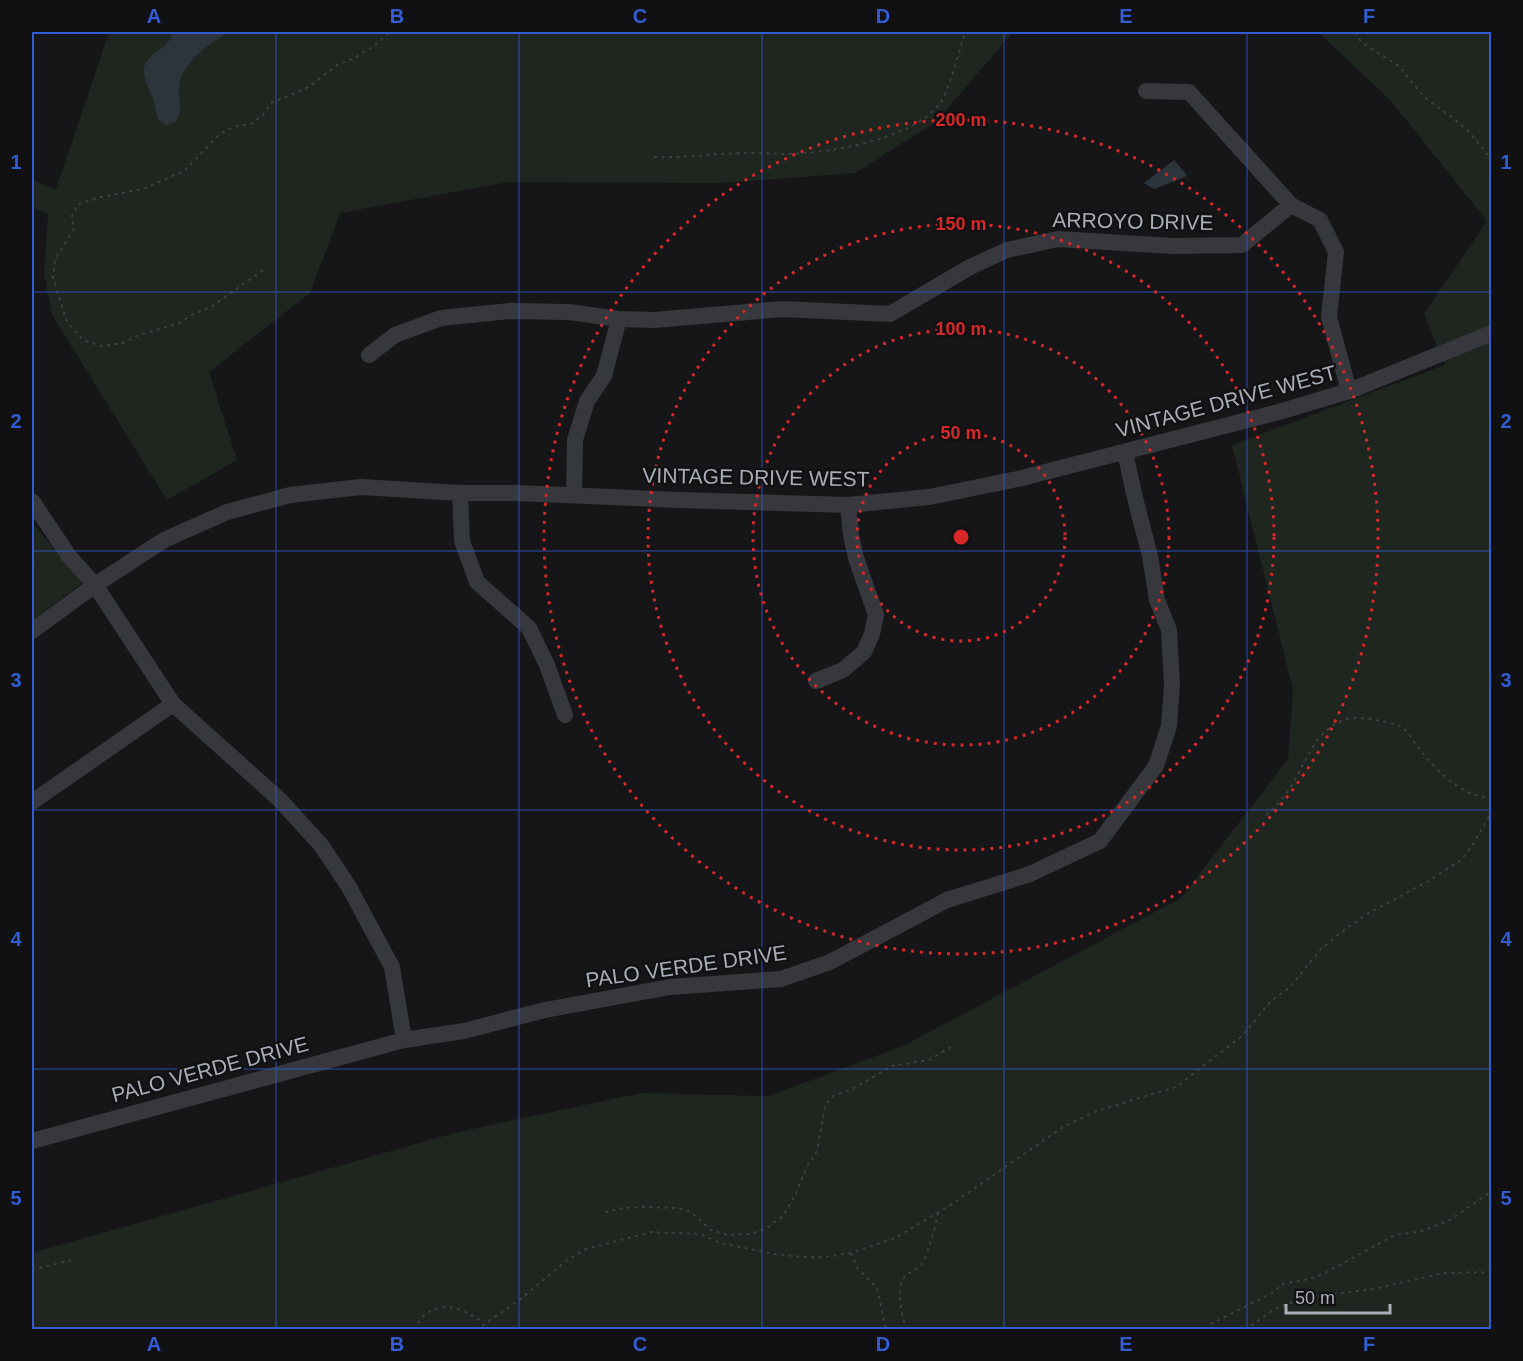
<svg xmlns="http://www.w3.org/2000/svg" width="1523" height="1361" font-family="Arial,sans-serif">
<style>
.green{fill:#1e261f}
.water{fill:#2c353c}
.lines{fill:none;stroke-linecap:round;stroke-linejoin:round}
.path{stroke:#3d3f44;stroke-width:2;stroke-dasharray:3 4.5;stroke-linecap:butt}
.street{stroke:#37383d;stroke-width:16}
.grid{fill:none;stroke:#325cd3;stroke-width:1.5;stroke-opacity:0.55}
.ring{fill:none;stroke:#d62828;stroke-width:3;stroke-dasharray:3 6}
.labels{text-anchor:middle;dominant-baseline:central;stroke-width:5;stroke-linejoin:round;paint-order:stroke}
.street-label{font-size:21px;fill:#a8adb8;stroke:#111113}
.centre{fill:#d62828;stroke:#111113;stroke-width:3}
.ring-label{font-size:18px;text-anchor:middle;font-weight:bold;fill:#d62828;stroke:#111113;stroke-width:5;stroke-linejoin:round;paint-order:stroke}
.neatline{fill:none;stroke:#325cd3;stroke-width:2}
.grid-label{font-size:20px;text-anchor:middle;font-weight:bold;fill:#325cd3}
</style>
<rect width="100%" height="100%" fill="#161618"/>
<path class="green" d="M109,32H1013L936,122L855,173L720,183L508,182L340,213L310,293L209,372L237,460L167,500L52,315L44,273L48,214L32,208V180L56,189Z
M1318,32H1491V1329L32,1330V1253L458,1132L641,1093L769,1096L903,1046L1181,898L1288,759L1293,690L1232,445L1445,365L1424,314L1487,221L1391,101Z
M32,522L82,583L32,621Z"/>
<path class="water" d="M171,32H231C211,41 182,62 179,86C177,101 185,107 175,122L166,125L158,120C157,114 155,107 154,101C150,90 143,81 144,69C146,51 172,50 171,32Z
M1174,160L1187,175L1185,177L1154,189L1144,183Z"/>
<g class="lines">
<path class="path" d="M1356,32L1361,42L1399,66L1424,97L1453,118L1469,132L1492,160
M654,157C683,158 711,154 741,153C756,152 771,154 786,154C831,153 909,140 939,105C948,94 961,46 965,32
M263,270L211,307L194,314L177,324L139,335L123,343L101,346L83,340L67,322L53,278L55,259L74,229L72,216L78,204L101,197L143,189L184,171L220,134L233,127L251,124L263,115L271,103L309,87L337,65L352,59L373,47L390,32
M32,565L37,563
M1266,815C1276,807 1283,799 1290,788C1307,762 1314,729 1347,719C1356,716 1392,721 1401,727C1409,732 1415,744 1421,751C1435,769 1467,802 1492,796
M605,1212L623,1208L643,1207L678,1208L691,1212L711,1230L727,1235L750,1234L767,1228L784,1215L796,1193L806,1168L817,1151L825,1106L833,1096L854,1088L892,1066L929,1060L954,1045
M851,1253L858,1269L877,1287L886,1330
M32,1270L72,1260
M415,1330C422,1309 443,1302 463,1311C471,1314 476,1320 485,1321
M476,1330L522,1298L567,1260L586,1249L651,1232L701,1234L720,1243L775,1254L802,1257H825L851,1253L895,1238L949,1206L1063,1127L1097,1111L1176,1087L1242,1036L1270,1002L1290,987L1321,949L1340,933L1367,914L1427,882L1461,860L1472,846L1492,811
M906,1330C903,1316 897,1297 901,1283C904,1273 914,1272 921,1265C927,1259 937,1221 938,1212
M1206,1330L1209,1325L1274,1292L1282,1284L1310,1279L1323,1274L1395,1235L1422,1231L1450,1220L1492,1191
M1245,1330L1276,1308L1308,1297L1374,1289L1444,1273L1492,1272"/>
<path class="street" d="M1146,91L1189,92L1291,205L1320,220L1336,252L1329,317L1349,391
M369,355L395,335L441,318L510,311L569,312L619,319L654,320L783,309L890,314L970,267L1007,250L1058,239L1172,246L1242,245L1291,205
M460,493L462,541L477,582L529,628L547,665L565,715
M574,495L575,440L587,401L604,376L619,319
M32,501L69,556L95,585L173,704L280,800L321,845L349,887L392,967L404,1040
M32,631L95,585L164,540L227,512L290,495L361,487L460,493H517L680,500L848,505L929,497L1022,478L1279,412L1349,391L1492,333
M816,681L843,670L864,652L872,634L876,615L856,558L851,535L848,505
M32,802L173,704
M32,1141L404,1040L464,1031L545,1010L670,987L781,979L830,962L947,900L1030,874L1100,841L1156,766L1169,726L1172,685L1169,630L1157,600L1150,556L1135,498L1125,452"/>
</g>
<path class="grid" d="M276,32V1330M519,32V1330M762,32V1330M1004,32V1330M1247,32V1330M32,292H1492M32,551H1492M32,810H1492M32,1069H1492"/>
<g class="ring">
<circle cx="961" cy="537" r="104"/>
<circle cx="961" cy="537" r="208"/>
<circle cx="961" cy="537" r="313"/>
<circle cx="961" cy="537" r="417"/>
</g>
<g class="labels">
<g class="street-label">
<text transform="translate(1133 221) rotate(1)">ARROYO DRIVE</text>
<text transform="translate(1226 401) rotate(-15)">VINTAGE DRIVE WEST</text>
<text transform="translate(756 477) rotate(1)">VINTAGE DRIVE WEST</text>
<text transform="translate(686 966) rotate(-8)">PALO VERDE DRIVE</text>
<text transform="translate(210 1069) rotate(-15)">PALO VERDE DRIVE</text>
</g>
</g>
<circle cx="961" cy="537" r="9" class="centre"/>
<g class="ring-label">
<text x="961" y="126">200 m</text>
<text x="961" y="230">150 m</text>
<text x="961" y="335">100 m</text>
<text x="961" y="439">50 m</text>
</g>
<rect width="1523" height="1361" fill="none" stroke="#111113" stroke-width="66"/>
<path d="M1286 1304v9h104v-9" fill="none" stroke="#a8adb8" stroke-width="3"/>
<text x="1295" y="1304" font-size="18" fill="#a8adb8" stroke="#111113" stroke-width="4.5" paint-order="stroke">50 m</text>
<rect x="33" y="33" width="1457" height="1295" class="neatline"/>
<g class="grid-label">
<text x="154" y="23">A</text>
<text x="397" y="23">B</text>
<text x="640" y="23">C</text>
<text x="883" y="23">D</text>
<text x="1126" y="23">E</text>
<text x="1369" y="23">F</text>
<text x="16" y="169">1</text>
<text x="1506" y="169">1</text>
<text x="16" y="428">2</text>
<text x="1506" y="428">2</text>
<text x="16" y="687">3</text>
<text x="1506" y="687">3</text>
<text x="16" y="946">4</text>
<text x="1506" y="946">4</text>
<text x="16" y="1205">5</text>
<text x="1506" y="1205">5</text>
<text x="154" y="1351">A</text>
<text x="397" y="1351">B</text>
<text x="640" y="1351">C</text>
<text x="883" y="1351">D</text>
<text x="1126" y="1351">E</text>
<text x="1369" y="1351">F</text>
</g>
</svg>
